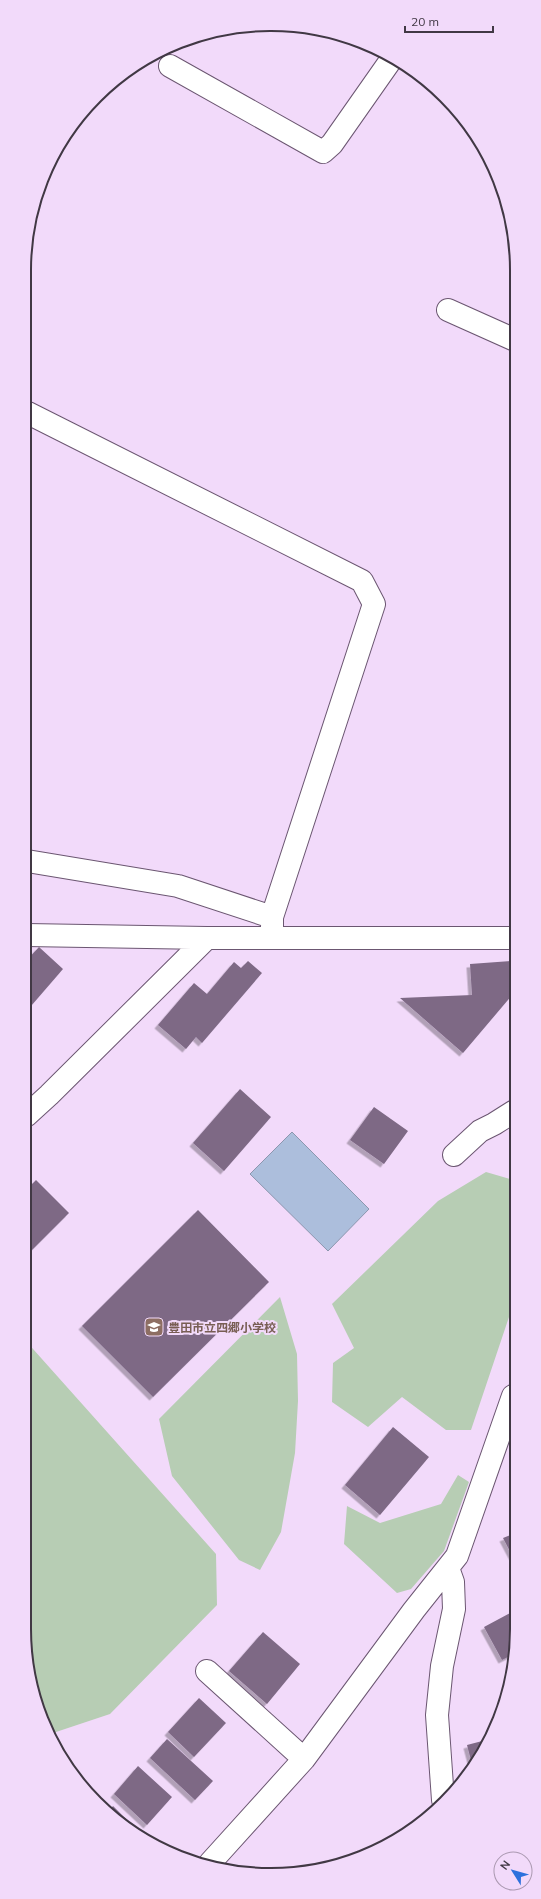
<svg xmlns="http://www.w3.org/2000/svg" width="541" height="1899" font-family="Mulish,'Noto Sans JP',sans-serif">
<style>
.green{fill:#b7cdb4}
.water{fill:#acbedc;stroke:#8c96ae}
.building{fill:#7e6985;filter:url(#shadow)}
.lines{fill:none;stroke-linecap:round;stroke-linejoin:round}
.minor-casing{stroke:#6b5671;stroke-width:24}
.minor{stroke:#fff;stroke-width:22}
.labels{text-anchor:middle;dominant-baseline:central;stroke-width:4;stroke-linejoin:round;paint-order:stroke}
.education-label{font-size:12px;font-weight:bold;fill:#785e54;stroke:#f2dafa;text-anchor:start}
.rim{fill:none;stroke:#413844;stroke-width:2}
</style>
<defs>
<filter id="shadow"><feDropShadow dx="-3.5" dy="3.5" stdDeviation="0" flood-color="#0004"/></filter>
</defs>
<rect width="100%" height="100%" fill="#f2dafa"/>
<path class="green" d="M486,1172L513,1180V1305L471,1430H446L402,1397L368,1427L332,1402L333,1363L354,1348L332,1304L438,1201Z
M280,1297L297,1354L298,1401L295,1453L281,1532L260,1570L239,1560L172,1476L159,1419Z
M25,1340L216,1554L217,1605L110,1714L50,1734L43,1723L24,1628Z
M458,1475L469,1482L444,1551L411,1589L397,1593L344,1544L347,1506L380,1523L441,1504Z"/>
<path class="water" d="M292,1132L369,1209L328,1251L250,1174Z"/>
<path class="building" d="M39,947L63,969L31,1006L26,1002V961Z
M248,961L262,973L202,1043L196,1037L186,1049L158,1025L194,983L207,994L234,962L241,968Z
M511,961L513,994L463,1053L400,998L472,995L470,964Z
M240,1089L271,1117L224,1171L193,1143Z
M374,1107L408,1131L384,1164L350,1140Z
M36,1180L69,1213L25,1257V1191Z
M198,1210L269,1282L153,1397L82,1326Z
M393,1427L429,1457L380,1515L345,1485Z
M513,1534V1557L503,1538Z
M512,1612V1655L502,1660L484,1627Z
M263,1632L300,1664L267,1704L229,1671Z
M199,1698L226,1723L194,1757L168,1732Z
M167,1739L213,1781L195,1800L150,1758Z
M486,1740L476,1765L473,1768L467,1745Z
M138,1766L172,1797L147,1825L114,1794Z
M113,1806L136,1829V1830L110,1810Z"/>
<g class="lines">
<g class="minor-casing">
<path id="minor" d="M170,66L323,152L332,144L393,57
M448,310L515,340
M28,413L362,581L374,604L272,917V937
M27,861L178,886L272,917
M26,935L207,938H514
M26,1116L49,1095L207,938
M454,1155L480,1131L494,1124L513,1112
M207,1671L304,1759
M443,1800L437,1715L442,1666L454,1609L453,1582L448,1568
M210,1863L304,1759L414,1610L457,1556L513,1396"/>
</g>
<use href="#minor" class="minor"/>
</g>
<defs>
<g id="school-square" transform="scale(1)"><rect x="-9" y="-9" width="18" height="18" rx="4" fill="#8d6e63" stroke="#f2dafa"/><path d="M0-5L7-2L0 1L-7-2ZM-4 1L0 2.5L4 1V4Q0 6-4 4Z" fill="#fff"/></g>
</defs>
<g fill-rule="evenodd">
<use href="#school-square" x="154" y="1327"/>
</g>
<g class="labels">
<g class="education-label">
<text x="168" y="1327">豊田市立四郷小学校</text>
</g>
</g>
<path d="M0 0H541V1899H0ZM270 31H271A239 239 0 0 1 510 270V1629A239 239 0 0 1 271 1868H270A239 239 0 0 1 31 1629V270A239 239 0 0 1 270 31Z" fill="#f2dafa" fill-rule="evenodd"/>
<path class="rim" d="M270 31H271A239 239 0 0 1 510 270V1629A239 239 0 0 1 271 1868H270A239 239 0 0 1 31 1629V270A239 239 0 0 1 270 31Z"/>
<g transform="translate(513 1871) rotate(307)"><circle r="19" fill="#f2dafa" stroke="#ab99b1"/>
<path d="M0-3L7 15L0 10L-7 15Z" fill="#2d71dd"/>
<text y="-6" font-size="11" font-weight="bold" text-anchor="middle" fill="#413844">N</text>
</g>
<path d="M405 26v6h88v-6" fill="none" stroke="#413844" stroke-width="2"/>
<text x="411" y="26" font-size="12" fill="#413844" stroke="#f2dafa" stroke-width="3" paint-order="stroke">20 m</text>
</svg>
